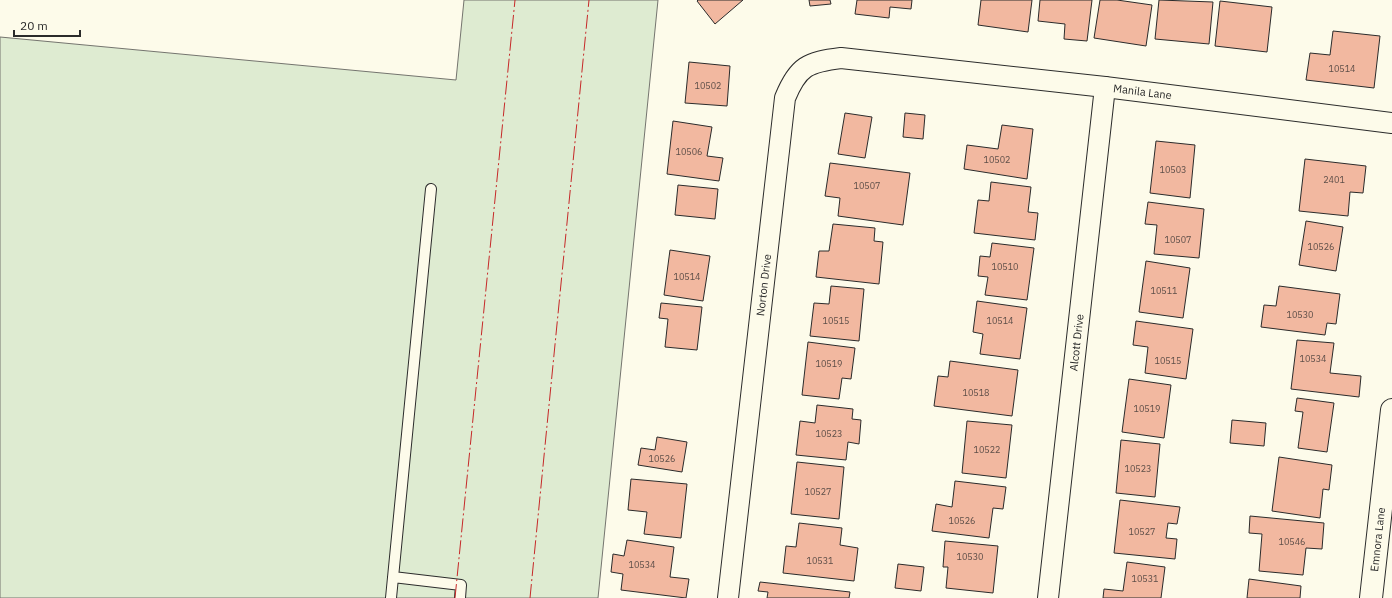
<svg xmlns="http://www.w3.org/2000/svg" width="1392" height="598" font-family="'IBM Plex Sans',sans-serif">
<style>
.green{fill:#deebd1;stroke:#74746e}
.building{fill:#f2b8a0;stroke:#2b2b2b}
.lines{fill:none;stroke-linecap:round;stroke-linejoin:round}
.service-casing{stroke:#2b2b2b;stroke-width:12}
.minor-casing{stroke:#2b2b2b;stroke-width:22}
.tertiary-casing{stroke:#2b2b2b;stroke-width:24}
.service{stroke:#fdfbea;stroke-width:10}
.minor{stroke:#fdfbea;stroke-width:20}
.tertiary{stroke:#fdfbea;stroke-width:22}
.power{stroke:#c62828;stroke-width:1;stroke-dasharray:14 3 2 3;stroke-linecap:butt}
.labels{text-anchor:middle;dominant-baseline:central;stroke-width:3;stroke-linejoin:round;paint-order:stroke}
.number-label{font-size:9px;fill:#5d4e48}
.street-label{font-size:11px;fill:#2b2b2b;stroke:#fdfbea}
</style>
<rect width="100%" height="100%" fill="#fdfbea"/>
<path class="green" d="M464,0H658L598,598H0V37L456,80Z"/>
<path class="building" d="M698,0H743L715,24L697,1Z
M809,0H830L831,4L810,6Z
M857,0H912L911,9L890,7L889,18L855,14Z
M981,0H1032L1028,32L978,25Z
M1040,0H1092L1087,41L1064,39L1065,24L1038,21Z
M1100,0H1117L1152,5L1146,46L1094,38Z
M1159,0L1213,2L1209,44L1155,39Z
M1220,1L1272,7L1267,52L1215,46Z
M1333,31L1380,36L1374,88L1306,80L1310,53L1330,55Z
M689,62L730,66L727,106L685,103Z
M845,113L872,117L865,158L838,154Z
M905,113L925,115L923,139L903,137Z
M673,121L712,127L707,156L723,158L719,181L667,174Z
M1002,125L1033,129L1027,179L964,169L967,145L998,149Z
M1156,141L1195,145L1190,198L1150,193Z
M1305,159L1366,166L1363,193L1350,192L1348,216L1299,211Z
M830,163L910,173L903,225L838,216L840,198L825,196Z
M991,182L1031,187L1028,212L1038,213L1035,240L974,233L978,200L989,201Z
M678,185L718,189L715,219L675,215Z
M1148,202L1204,209L1199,258L1154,254L1157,225L1145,224Z
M1306,221L1343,227L1336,271L1299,265Z
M833,224L875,228L874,241L883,242L879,284L816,277L819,251H829Z
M992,243L1034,248L1027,300L985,295L988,277L978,276L980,256L990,257Z
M670,250L710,256L703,301L664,295Z
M1146,261L1190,268L1183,318L1139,312Z
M831,286L864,289L859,341L810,336L814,303L829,304Z
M1279,286L1340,294L1336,324L1327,323L1325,335L1261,327L1264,305L1276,306Z
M977,301L1027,308L1020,359L980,354L983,334L973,332Z
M661,303L702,307L697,350L665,347L668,319L659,318Z
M1136,321L1193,329L1186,379L1145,373L1148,347L1133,345Z
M1297,340L1334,343L1330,373L1361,376L1359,397L1291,389Z
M808,342L855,348L851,379L842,378L839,399L802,395Z
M950,361L1018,370L1012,416L934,406L938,376L948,377Z
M1129,379L1171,385L1164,438L1122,432Z
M1297,398L1334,403L1327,452L1298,448L1303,412L1295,411Z
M817,405L853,409L852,419L861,420L859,444L848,442L846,460L796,455L800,421L815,423Z
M1232,420L1266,423L1264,446L1230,443Z
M967,421L1012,425L1006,478L962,473Z
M657,437L687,442L682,472L638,465L641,448L655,450Z
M1121,440L1160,444L1155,497L1116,493Z
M1279,457L1332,465L1329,490L1323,489L1320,518L1272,511Z
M797,462L844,467L839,519L791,514Z
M631,479L687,484L681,538L644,534L647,512L628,510Z
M955,481L1006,487L1003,509L993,508L989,538L932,531L936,504L952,507Z
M1120,500L1180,507L1177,524L1168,523L1166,538L1177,539L1175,559L1114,553Z
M1250,516L1324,523L1322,549L1306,548L1303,575L1259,571L1262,534L1249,533Z
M799,523L842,528L840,545L858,548L854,581L783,573L786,546L796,547Z
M627,540L674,547L670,577L689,579L686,598L621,590L623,574L611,572L613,554L624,556Z
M945,541L998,546L993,593L946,588L948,567H943Z
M1127,562L1165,567L1161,598H1103L1104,589L1123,591Z
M898,564L924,567L921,591L895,588Z
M1249,579L1301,586L1300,598H1247Z
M760,582L850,592L849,598H767L768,592L758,591Z"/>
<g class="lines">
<g class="service-casing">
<path id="service" d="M393,577L461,585L460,598
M391,598L431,189"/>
</g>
<g class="minor-casing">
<g id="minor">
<path id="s1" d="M728,598L785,98C798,66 808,62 841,58L1105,87L1392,123"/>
<path id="s2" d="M1048,598L1105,87"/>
</g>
</g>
<g class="tertiary-casing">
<g id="tertiary">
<path id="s3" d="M1371,598L1392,410"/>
</g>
</g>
<use href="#service" class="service"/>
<use href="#minor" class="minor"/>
<use href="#tertiary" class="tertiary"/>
<path class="power" d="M455,598L515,0
M530,598L589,0"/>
</g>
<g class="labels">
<g class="number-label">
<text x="1342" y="68">10514</text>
<text x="708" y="85">10502</text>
<text x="689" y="151">10506</text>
<text x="997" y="159">10502</text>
<text x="1173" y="169">10503</text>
<text x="1334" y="179">2401</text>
<text x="867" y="185">10507</text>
<text x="1178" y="239">10507</text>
<text x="1321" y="246">10526</text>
<text x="1005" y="266">10510</text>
<text x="687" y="276">10514</text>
<text x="1164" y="290">10511</text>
<text x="1300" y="314">10530</text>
<text x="836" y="320">10515</text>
<text x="1000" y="320">10514</text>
<text x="1313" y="358">10534</text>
<text x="1168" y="360">10515</text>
<text x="829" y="363">10519</text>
<text x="976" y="392">10518</text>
<text x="1147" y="408">10519</text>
<text x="829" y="433">10523</text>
<text x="987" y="449">10522</text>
<text x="662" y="458">10526</text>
<text x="1138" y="468">10523</text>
<text x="818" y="491">10527</text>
<text x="962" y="520">10526</text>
<text x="1142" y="531">10527</text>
<text x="1292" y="541">10546</text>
<text x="970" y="556">10530</text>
<text x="820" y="560">10531</text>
<text x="642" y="564">10534</text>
<text x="1145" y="578">10531</text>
</g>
<g class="street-label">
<text stroke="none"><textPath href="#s1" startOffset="881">Manila Lane</textPath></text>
<text stroke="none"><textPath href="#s1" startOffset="315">Norton Drive</textPath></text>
<text stroke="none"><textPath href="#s2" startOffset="257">Alcott Drive</textPath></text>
<text stroke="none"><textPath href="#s3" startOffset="59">Emnora Lane</textPath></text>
</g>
</g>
<path d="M14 30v6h66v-6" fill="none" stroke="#2b2b2b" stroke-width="2"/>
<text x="20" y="30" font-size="12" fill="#2b2b2b" stroke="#fdfbea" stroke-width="3" paint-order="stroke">20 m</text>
</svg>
